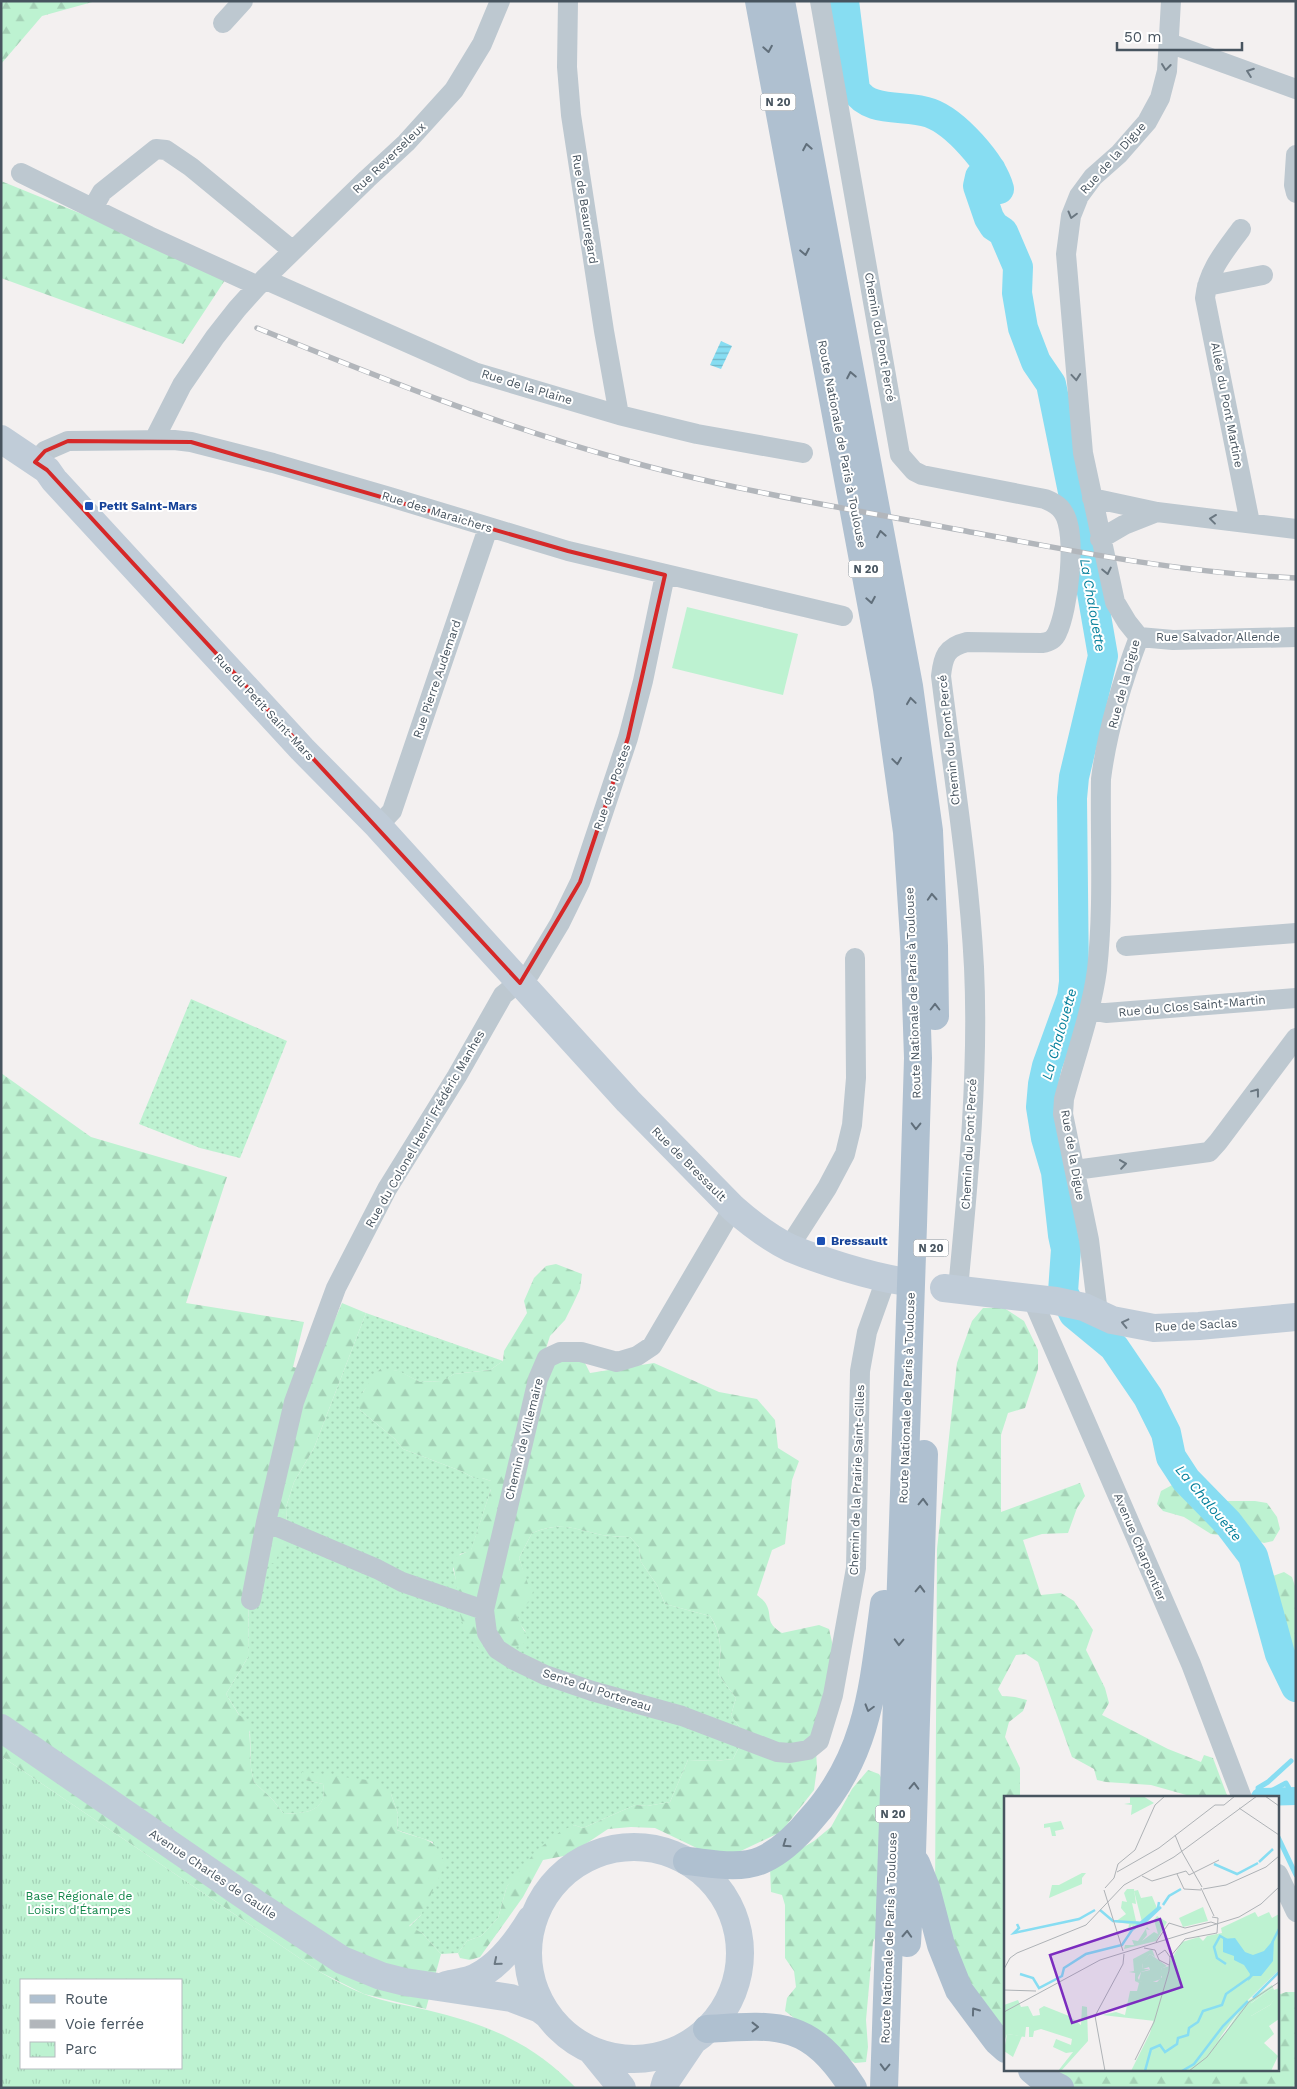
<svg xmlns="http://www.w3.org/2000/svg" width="1297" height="2089" font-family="'Work Sans',sans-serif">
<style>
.grass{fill:url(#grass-dots)}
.forest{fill:url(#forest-firs)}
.park{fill:url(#park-tufts);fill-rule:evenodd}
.pitch{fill:#bdf2d1}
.water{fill:url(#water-rules)}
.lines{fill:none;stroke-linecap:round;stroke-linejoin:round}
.stream{stroke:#87ddf2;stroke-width:5}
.canal{stroke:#87ddf2;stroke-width:18}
.river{stroke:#87ddf2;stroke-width:30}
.street{stroke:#bdc8d0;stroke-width:20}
.secondary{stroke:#c0ccd8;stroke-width:28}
.primary{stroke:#afc0d0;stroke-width:28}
.rail-casing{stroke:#b2b6bb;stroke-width:5.5}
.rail{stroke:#fff;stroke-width:4;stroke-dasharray:11;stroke-linecap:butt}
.oneway{stroke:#616f7b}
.oneway2{stroke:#6a7781}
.oneway3{stroke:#6b7883}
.marked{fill:none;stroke:#d62828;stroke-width:4;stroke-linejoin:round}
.transit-dot{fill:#1a4fb4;stroke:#fff;stroke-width:2}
.labels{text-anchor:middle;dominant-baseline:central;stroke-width:4;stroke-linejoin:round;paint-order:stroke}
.shield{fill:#fff;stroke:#7e878f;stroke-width:1}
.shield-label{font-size:11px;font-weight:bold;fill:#47545f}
.street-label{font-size:12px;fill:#47545f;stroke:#fff}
.transit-label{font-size:12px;font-weight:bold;fill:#164399;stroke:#fff;text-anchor:start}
.park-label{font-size:12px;fill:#12864a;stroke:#fff}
.water-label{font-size:14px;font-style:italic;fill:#06809c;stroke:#fff}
.inset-river{fill:none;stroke:#87ddf2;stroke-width:2.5}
.inset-road{fill:none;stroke:#aeb2b6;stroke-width:1}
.view{fill:#7b2cbf;fill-opacity:0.15;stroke:#7b2cbf;stroke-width:2.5}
.inset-edge{fill:none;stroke:#47545f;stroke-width:2.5}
</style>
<defs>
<pattern id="grass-dots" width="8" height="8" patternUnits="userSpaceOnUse" patternTransform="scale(1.25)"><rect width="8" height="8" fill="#bdf2d1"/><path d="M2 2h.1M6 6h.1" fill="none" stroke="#a4d1b6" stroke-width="1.8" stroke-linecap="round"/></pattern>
<pattern id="forest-firs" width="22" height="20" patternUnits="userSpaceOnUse" patternTransform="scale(1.25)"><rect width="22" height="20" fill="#bdf2d1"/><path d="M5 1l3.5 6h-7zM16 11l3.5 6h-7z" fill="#a4d1b6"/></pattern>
<pattern id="park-tufts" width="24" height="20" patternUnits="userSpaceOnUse" patternTransform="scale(1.25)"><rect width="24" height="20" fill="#bdf2d1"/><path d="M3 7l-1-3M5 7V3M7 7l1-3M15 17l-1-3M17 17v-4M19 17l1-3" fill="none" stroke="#a4d1b6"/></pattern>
<pattern id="water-rules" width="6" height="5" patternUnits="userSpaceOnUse" patternTransform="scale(1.25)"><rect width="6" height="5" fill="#87ddf2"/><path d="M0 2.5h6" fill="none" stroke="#70b6c7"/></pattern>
</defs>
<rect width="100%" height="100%" fill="#f3f0f0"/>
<path class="grass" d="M191,999L287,1041L240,1158L200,1148L139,1124Z
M366,1313L503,1361L490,1370L454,1374L443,1381L420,1382L398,1371L380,1369L363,1392L360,1410L395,1439L403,1449L461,1471L474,1478H482L491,1481V1489L471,1551L460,1554L453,1569L456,1580L526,1632L517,1620V1612C533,1597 525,1577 519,1558L532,1533C563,1521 573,1529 602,1535C611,1536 621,1537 630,1537L639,1547L641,1562L657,1585L665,1604L710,1616C722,1634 722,1653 718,1674L736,1698L731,1715L745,1735L733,1759L715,1761L688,1760L670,1802L647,1806L635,1805L583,1828L574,1825L507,1886L498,1918L481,1936L467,1941L458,1953L441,1954L422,1933L409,1927L421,1915L433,1842L397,1830L398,1814L391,1794L301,1779L323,1784C329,1811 305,1815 283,1813L273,1800L254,1782L251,1768L250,1732L226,1694L248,1657L249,1564L287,1539L286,1507L294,1482L314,1448Z"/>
<path class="forest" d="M1,1H96L42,16L1,64Z
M1,181L229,274L183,344L1,278Z
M1,1073L91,1137L227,1177L186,1303L304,1322L293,1367L312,1372L342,1303L366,1313L314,1448L294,1482L286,1507L287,1539L274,1563L249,1564L248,1657L226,1694L239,1715L249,1721L251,1768L254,1782L273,1800L283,1813C304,1815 329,1811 323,1784L300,1779L302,1772L376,1781L391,1794L398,1814L397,1830C423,1841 436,1835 445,1865L421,1915L409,1926L422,1933L441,1954L426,2009L364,1994L320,1972L1,1756Z
M556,1264L582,1274L580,1289L573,1304L565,1320L550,1336L542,1361L575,1358L584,1361L590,1373L654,1363L719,1392L757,1399L775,1420L778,1448L799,1461L792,1480L785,1544L772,1550L757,1595C759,1597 765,1601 766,1604C773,1616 764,1622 782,1633L819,1625L829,1629L832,1642L831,1680L815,1734L817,1768L814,1790L781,1832L728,1857L703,1851L655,1828L631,1827L608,1829L569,1855L543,1860L523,1897L480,1957L470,1960L460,1958L458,1953L467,1941L481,1936L498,1918L507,1886L536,1851L561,1831L574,1825L583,1828L635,1805L647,1806L670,1802L688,1760L715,1761L733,1759L745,1735L731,1715L736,1698L718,1674C722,1653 722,1633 710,1616L665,1604L657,1585L641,1562L639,1547L630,1537C621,1537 611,1536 602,1535C573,1529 562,1521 532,1533L519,1558L528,1584L533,1591L531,1600L517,1613C518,1624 526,1630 528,1641C519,1647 514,1647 504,1643L491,1650L482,1651C460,1632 458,1609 456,1582C455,1574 453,1567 453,1558L471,1550L491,1489V1481L482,1478H474L461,1471L403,1449L395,1439L360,1410L357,1402L371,1379L380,1369H388L399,1371L420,1382L442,1381L454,1374L490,1370L503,1361L504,1351L527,1313L524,1301L534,1278L546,1266Z
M983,1308H1004L1024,1321L1038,1350V1369L1025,1408L1008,1413L1001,1435V1512L1080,1483L1085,1496L1077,1508L1068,1533L1042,1534L1023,1540L1041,1595L1061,1593L1074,1601L1093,1630L1086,1650L1105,1688L1109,1703L1102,1715L1168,1749L1201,1762L1204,1755L1213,1758L1228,1798H1197L1151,1785L1106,1782L1097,1780L1094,1769L1072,1757L1038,1662L1026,1654L1016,1655L998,1689L1002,1696L1015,1697L1027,1700L1023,1711L1009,1722L1005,1737L1020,1768V1798H1006V2034L972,2004L935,1900L937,1549L957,1363L972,1321Z
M1174,1484L1191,1495L1216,1503L1227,1501H1255L1267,1503L1277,1517L1280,1529L1273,1541L1264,1543L1252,1539L1211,1534L1184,1517L1163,1511L1157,1504L1161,1491Z
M1284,1572L1292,1577L1296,1589V1699L1269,1665L1270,1652L1293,1646L1284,1630L1279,1614L1255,1594L1256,1582Z
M868,1770L879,1774L882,1779L880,1929L873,1942L866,2020L868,2047L866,2062L855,2063L845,2057L785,2011L787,1998L796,1987L794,1971L785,1958V1905L782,1895L771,1892L770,1867L814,1841L831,1827L852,1789Z
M1286,1992H1296V2085L1290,2088H1056L1045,2070H1278V1995Z"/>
<path class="park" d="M1,1756L320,1972C334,1980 349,1988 364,1994C384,2002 406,2005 427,2010C486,2024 534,2043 576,2088H1ZM21,1980H181V2068H21Z"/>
<path class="pitch" d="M687,607L798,634L783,695L672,668Z"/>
<path class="water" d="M721,341L732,346L721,369L710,365Z"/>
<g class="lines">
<path class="stream" d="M1260,1797L1286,1783L1294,1797H1296
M1260,1798L1258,1788L1268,1782L1291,1761
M1278,1837L1296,1875"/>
<path class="canal" d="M1260,1797L1296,1796"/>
<path class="river" d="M844,1L855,89C869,114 906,104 930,113C955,122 992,163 999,189
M991,170L980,177L978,186L989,218L994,226L1003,232L1018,267L1017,293L1023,328L1036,362L1051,384L1083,541L1103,656L1074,777L1072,798L1074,982L1072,997L1047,1066L1043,1084L1041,1107L1046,1138L1056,1172L1063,1235L1066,1249L1063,1292L1074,1314L1114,1347L1148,1397L1166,1433L1171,1457L1186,1480L1228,1523L1253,1556L1280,1654L1296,1687"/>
<path class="street" d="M568,1L567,67L571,115L604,331L619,415
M820,1L900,455L914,471L922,475L1045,499C1052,502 1059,505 1063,512C1078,533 1068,610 1057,633C1054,640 1049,642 1042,643L967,642C946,647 943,657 941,676C953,773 969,870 974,967C979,1072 968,1184 958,1289
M223,23L243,1
M1169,43L1296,89
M1296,155L1294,185L1296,193
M21,173L149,236L258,286
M93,208L102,192L156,149L166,150L191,167L293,251
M1241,229C1225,251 1208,270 1205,298L1250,523
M264,279L474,372L619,415L697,434L803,453
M1207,286L1263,275
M154,440L182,385L215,337L237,309L264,279L367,179L406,143L454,90L482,44L500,1
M35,462L45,451L68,441L174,440L191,442L273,463L390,497L568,551L843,616
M1092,498L1157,512L1296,529
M1100,539L1124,525L1157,512
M1139,637L1127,622L1115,602L1083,453L1066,254L1071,216L1079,196L1093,177L1119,154L1147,122L1160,98L1167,71L1171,1
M1139,637L1173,640L1296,637
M378,826L392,811L488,528
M1126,946L1296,933
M1089,1010L1106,1013L1296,998
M1075,1170L1209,1152L1218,1142L1296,1038
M789,1247L827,1188L845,1154L852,1125L856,1078L855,958
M1032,1298L1191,1664L1242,1798
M1098,1313L1089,1240L1063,1114L1064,1099C1075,1057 1091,1014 1097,970C1104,907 1100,842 1101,779C1107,731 1122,682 1139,637
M266,1522L377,1569L402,1582L484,1610L487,1633L497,1649L514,1660L545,1675L592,1691L682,1716L777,1752L790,1753L808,1750L819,1741L833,1695L856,1568L860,1371L867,1332L886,1279
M251,1600L266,1522L294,1402L336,1288L387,1189L457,1076L503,995L530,973L560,923L580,882L628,738L643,681L665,575
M484,1610L538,1379L547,1358L560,1352H581L617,1362L637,1356L652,1346L733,1208
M1278,1874L1296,1912"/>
<path class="secondary" d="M1,439L47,470L54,480L302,749L378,826L628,1101L733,1208C750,1223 770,1238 790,1248C821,1261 869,1276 901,1281
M944,1288L1056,1301L1084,1307L1112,1320L1154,1328L1199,1326L1296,1317
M1,1728L261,1907L342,1960L381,1976L405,1982L511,1998L540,2009L548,2015
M528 1953a106 106 0 1 1 212 0a106 106 0 1 1-212 0Z
M446,1985C454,1983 462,1982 469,1980C495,1971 517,1942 531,1919
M591,2050L622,2088
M664,2088L666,2081L693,2041"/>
<path class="primary" d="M759,1L887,689L907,832L914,938L918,1058L913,1225L884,2088
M781,1L909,686L929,831L934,946L935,1016
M687,1861C709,1863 740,1870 762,1860C782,1851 797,1836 811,1819C869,1755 873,1686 884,1604
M916,1863L926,1888L941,1945L959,1990L997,2041L1006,2049
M907,1943L912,1853L924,1454
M707,2029C780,2024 810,2021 853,2088
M1032,2070L1044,2080L1060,2088"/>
<g class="rail-casing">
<path id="rail" d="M257,328C376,376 494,424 617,458C729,490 846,508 960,530C1072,551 1182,573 1296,578"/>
</g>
<use href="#rail" class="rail"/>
</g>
<defs><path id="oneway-chevron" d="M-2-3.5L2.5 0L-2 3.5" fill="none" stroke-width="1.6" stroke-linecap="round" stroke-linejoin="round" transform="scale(1.25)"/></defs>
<g class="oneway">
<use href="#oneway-chevron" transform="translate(768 49) rotate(80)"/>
<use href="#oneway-chevron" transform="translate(807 147) rotate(-100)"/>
<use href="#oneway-chevron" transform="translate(805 252) rotate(79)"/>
<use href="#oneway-chevron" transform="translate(851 375) rotate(-101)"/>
<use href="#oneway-chevron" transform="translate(881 534) rotate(-100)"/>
<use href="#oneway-chevron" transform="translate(871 600) rotate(80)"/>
<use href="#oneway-chevron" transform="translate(911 701) rotate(-98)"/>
<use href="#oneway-chevron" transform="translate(897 761) rotate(82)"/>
<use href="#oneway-chevron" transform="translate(932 897) rotate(-93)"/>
<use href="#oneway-chevron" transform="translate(935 1007) rotate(-90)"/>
<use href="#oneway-chevron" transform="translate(916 1126) rotate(91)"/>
<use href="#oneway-chevron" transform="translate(923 1502) rotate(-88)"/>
<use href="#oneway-chevron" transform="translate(920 1589) rotate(-88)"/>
<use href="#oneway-chevron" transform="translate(899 1642) rotate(92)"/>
<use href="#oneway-chevron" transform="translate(869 1708) rotate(106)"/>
<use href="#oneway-chevron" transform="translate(914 1786) rotate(-88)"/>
<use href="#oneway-chevron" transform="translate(786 1844) rotate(145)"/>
<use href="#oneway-chevron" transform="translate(907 1934) rotate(-87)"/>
<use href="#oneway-chevron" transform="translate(975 2011) rotate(-126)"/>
<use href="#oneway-chevron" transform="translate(755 2027)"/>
<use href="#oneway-chevron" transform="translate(885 2067) rotate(92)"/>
</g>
<g class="oneway2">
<use href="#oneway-chevron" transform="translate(1166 67) rotate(97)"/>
<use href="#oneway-chevron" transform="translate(1250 72) rotate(-160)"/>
<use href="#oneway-chevron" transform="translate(1072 215) rotate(105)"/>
<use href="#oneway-chevron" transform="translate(1076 377) rotate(85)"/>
<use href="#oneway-chevron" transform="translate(1213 519) rotate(-173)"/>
<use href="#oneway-chevron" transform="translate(1107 571) rotate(78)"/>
<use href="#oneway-chevron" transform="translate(1256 1092) rotate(-53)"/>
<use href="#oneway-chevron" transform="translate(1123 1164) rotate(-8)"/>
</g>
<g class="oneway3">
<use href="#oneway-chevron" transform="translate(1125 1323) rotate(-167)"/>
<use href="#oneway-chevron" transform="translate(497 1962) rotate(140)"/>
</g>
<path class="marked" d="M68,441L191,442L568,551L665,575L628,738L580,882L520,983L47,470L35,462L45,451Z"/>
<g class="transit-dot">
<rect x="84" y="501" width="10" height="10" rx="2.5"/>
<rect x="816" y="1236" width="10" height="10" rx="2.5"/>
</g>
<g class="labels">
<g class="shield">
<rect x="760.5" y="93.5" width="35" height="17" rx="4"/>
<rect x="848.5" y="560.5" width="35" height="17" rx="4"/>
<rect x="913.5" y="1239.5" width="35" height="17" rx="4"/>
<rect x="875.5" y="1805.5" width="35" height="17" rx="4"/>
</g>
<g class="shield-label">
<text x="778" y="102">N 20</text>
<text x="866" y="569">N 20</text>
<text x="931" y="1248">N 20</text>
<text x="893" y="1814">N 20</text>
</g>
<g class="street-label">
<text transform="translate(389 158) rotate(-44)">Rue Reverseleux</text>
<text transform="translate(1113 158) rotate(-48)">Rue de la Digue</text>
<text transform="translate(585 209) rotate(81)">Rue de Beauregard</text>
<text transform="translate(880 337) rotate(80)">Chemin du Pont Percé</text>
<text transform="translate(527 387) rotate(17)">Rue de la Plaine</text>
<text transform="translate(1227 405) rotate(79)">Allée du Pont Martine</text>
<text transform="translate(842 444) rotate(79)">Route Nationale de Paris à Toulouse</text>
<text transform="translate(437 512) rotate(17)">Rue des Maraichers</text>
<text x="1218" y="637">Rue Salvador Allende</text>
<text transform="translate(437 679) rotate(-71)">Rue Pierre Audemard</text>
<text transform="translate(1124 684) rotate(-75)">Rue de la Digue</text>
<text transform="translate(264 707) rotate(47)">Rue du Petit Saint-Mars</text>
<text transform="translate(949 740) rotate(-96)">Chemin du Pont Percé</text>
<text transform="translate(612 787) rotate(-71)">Rue des Postes</text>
<text transform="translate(913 993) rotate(-92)">Route Nationale de Paris à Toulouse</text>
<text transform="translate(1192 1006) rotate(-5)">Rue du Clos Saint-Martin</text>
<text transform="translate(425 1129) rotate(-60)">Rue du Colonel Henri Frédéric Manhes</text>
<text transform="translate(969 1144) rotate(-87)">Chemin du Pont Percé</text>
<text transform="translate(1073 1155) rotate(80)">Rue de la Digue</text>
<text transform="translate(689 1164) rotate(45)">Rue de Bressault</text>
<text transform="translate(1196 1325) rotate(-3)">Rue de Saclas</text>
<text transform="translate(907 1398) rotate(-88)">Route Nationale de Paris à Toulouse</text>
<text transform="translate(524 1439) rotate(-76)">Chemin de Villemaire</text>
<text transform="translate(857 1480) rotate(-88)">Chemin de la Prairie Saint-Gilles</text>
<text transform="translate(1140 1547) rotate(67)">Avenue Charpentier</text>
<text transform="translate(597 1690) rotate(18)">Sente du Portereau</text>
<text transform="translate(213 1874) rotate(34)">Avenue Charles de Gaulle</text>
<text transform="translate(889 1938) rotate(-88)">Route Nationale de Paris à Toulouse</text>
</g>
<g class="transit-label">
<text x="99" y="506">Petit Saint-Mars</text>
<text x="831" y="1241">Bressault</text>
</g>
<g class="park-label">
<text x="79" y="1896">Base Régionale de<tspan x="79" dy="14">Loisirs d'Étampes</tspan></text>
</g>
<g class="water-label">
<text transform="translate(1093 605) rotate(80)">La Chalouette</text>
<text transform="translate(1059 1034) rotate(-74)">La Chalouette</text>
<text transform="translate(1209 1503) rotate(50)">La Chalouette</text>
</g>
</g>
<g transform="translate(1004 1796)">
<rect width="275" height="275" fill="#f3f0f0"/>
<path d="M126,0H139L150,7L127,19L128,9L120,8L126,7ZM146,158L163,170L157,173V183L146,187L131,185V177L135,184L137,176L146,174L145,171L139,173L138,167ZM3,238L18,240L9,261L0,255Z" fill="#bdf2d1"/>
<path d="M78,77H82L78,82V88L45,102L48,89H55ZM123,93H130L132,108L128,107L132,125L138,126L130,134L128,129L124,134L125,128L111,126L122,118L117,112L118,105L123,106L120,97ZM153,120L163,126L152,145L120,153L121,149H130L128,144L134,145L143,131L146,134L142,133L143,139L138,145L150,136L154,138L150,124ZM148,153L151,161L146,158L138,168L139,173H146L137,176L133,183L131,177L125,176L130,175L129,163ZM166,170L151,225L98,219L112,216L121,219L126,195H133L135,187L131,185L153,186L158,181L155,177L158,172ZM268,189L270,194L275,192V223L265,230L270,238L260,247L274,260L267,275H184L221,237L241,207ZM268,192L273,199L266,209L247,220V207ZM14,204L17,211L24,210L29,220L36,219L35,213L40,210L65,220L77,229L78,210L83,211L84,245L57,275H54L69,256L62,257L49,251L52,243L67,249L68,243L37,233L30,235L29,241H25V231H22L21,241L3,238L0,246V209Z" fill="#bdf2d1" fill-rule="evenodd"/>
<path d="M57,25L60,33L51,35L52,40H48L46,31L40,32V28ZM251,116L254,121L265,116L268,122L275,118V174L241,207L202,261L184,275H127L146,237L166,165L178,146L195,141L199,145L203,140L218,137L217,132Z" fill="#bdf2d1"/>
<path d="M134,94L137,102L148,100L153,112L138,126L130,95ZM199,111L204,125L179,131L175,122ZM268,192L274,199L266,209L247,220L242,211Z" fill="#bdf2d1"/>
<path d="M231,142L241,156L249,159L260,155L270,143L269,165L257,180H249L244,185L246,178L240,169L230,164V160L219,156V143Z" fill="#87ddf2"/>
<path class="inset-river" d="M255,66L269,53M210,68L233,78L254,67M159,109L165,100L177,93M96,114L109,125L138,127M13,128L15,132L10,137L75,123L91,114M138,129L157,111M268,147L275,133M222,168L213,162L210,151L216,140L225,145M16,178L29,182L35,192L58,180L60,172L82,158L118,149L128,134L154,112L155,106M249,202L275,176M141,275L147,253L156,249L161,256L173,248L174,242L184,239L185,232L194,226L199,215L218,209L222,198L246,181M178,275L190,268L219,230L244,205"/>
<path class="inset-road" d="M261,0L275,10M235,12L275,39M171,39L178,56M178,56L198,91M113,76L155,52L211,9H220L231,0M173,78L180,93L197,94M138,80L148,85L182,75L185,79L215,64M101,92L110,82L114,68L131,54L151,9L161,0M197,92L210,120M199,93L222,89L262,71L275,60M100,94L119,155M152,146L165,127L181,132L207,126L213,128M140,152L151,154L155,164L165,169M154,159L161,154L166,161M0,173L6,162L13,157L82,129L120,89L170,61L253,0M0,194L32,195M0,216L96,164L235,121L257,108L275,91M131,264L150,226L165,175L166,161L181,143L213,137L214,122L208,121M101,275L91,220L119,168L120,158M185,275L203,261L245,206L275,186"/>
<path class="view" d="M156,123L178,191L68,227L46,159Z"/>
<rect width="275" height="275" class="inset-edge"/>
</g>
<rect width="1297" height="2089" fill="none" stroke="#47545f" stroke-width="5"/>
<rect x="20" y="1979" width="162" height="90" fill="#ffffff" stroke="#b5bbbf"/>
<rect x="30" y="1995" width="25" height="8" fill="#afc0d0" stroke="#b5bbbf"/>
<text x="65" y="2004" font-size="15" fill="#47545f">Route</text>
<rect x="30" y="2020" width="25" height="8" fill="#b2b6bb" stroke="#b5bbbf"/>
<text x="65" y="2029" font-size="15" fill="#47545f">Voie ferrée</text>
<rect x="30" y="2042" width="25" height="15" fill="url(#park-tufts)" stroke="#b5bbbf"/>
<text x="65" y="2054" font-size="15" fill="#47545f">Parc</text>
<path d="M1117 42v8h125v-8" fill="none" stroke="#47545f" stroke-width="2.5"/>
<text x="1124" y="42" font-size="15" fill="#47545f" stroke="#ffffff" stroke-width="4" paint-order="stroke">50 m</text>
</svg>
